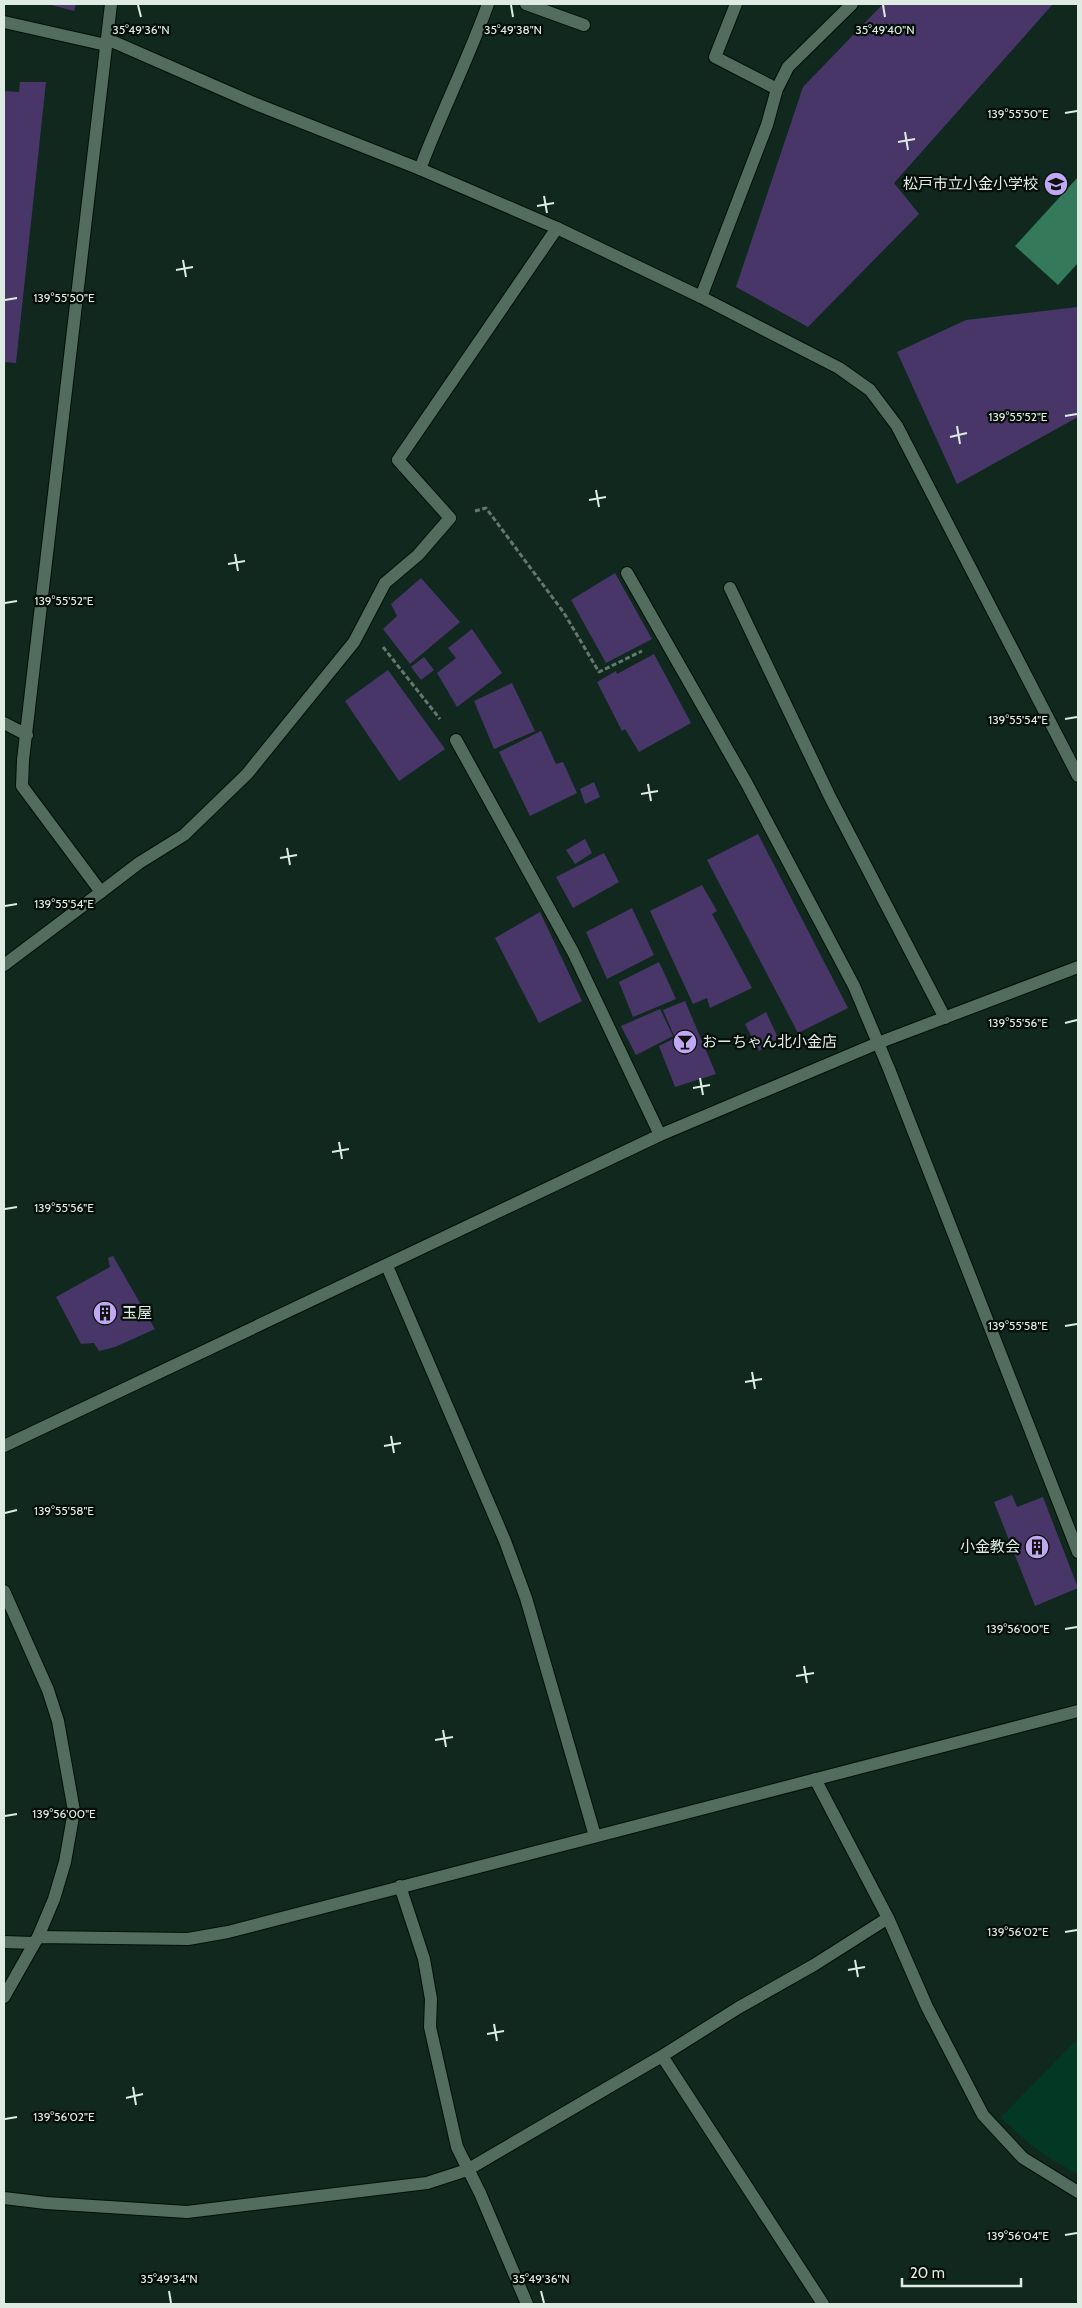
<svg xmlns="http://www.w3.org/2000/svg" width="1082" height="2308" font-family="Cabin,'Noto Sans JP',sans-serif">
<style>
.green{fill:#023824}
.water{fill:#33795a}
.building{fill:#493669}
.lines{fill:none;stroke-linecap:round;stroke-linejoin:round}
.service-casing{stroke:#001107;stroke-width:14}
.minor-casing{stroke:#001107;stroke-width:14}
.tertiary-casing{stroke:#001107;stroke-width:14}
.path{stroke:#64786f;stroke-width:3;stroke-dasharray:5 2.5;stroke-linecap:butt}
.service{stroke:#526c5e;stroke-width:12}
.minor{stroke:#526c5e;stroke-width:12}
.tertiary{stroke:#526c5e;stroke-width:12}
.ticks{fill:none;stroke:#ddebe3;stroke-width:2}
.labels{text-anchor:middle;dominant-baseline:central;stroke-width:4.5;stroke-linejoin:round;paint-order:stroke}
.poi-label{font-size:15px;fill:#ddebe3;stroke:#050e09;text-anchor:end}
.ticks-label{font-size:12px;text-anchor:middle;fill:#ddebe3;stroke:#050e09;stroke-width:4.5;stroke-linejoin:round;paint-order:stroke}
</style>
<rect width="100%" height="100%" fill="#10281d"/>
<path class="green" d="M1078,2038V2174C1047,2159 1025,2142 1001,2117Z"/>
<path class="water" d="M1078,177V263L1058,285L1015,246Z"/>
<path class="building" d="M48,4H76L74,11Z
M883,4H1053L894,183L919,214L808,327L736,287L803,87Z
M20,82H46L16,363L4,362V91L19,92Z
M1078,307V417L957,484L897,352L966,320Z
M615,573L652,639L606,663L571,600Z
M421,578L460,622L410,664L383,629L397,616L391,604Z
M472,629L502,673L457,707L437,673L456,658L448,648Z
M654,654L691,723L639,752L625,729L622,731L597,682L616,671L617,674Z
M424,657L434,670L421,680L411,667Z
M388,670L445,749L399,781L345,701Z
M512,683L535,731L494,749L474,701Z
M541,731L556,764L563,762L577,793L530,816L499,752Z
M594,782L600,797L585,804L580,789Z
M758,834L848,1008L798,1033L707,860Z
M585,839L592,853L575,864L566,850Z
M604,853L619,882L573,908L556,877Z
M702,885L717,911L712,914L752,988L710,1008L707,998L693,1004L650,911Z
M632,908L654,955L607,979L586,932Z
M540,912L582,1001L539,1023L495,938Z
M659,962L676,999L633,1017L619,982Z
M685,1001L716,1074L675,1087L659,1046L675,1038L663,1010Z
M660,1009L673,1036L636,1055L621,1026Z
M766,1012L779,1040L759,1051L745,1024Z
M113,1256L155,1329L115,1347L99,1351L94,1343L81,1344L56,1297L110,1267L108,1258Z
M1012,1495L1017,1507L1043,1497L1078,1588L1035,1606L994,1502Z"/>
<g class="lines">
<g class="service-casing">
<path id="service" d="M4,965L101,892"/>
</g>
<g class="minor-casing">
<path id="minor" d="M111,4L23,760L22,786L101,892L139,863L184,835L247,774L354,642L385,583L418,555L450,518L398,460L557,228
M526,4L584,25
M736,4L715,57L777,89
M4,22L106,45
M107,39L251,102L420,169C441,113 468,60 488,4
M701,297L767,125L777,89L788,67L852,4
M627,573L747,784L854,986L889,1069L1078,1552
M730,588L830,797L945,1018
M4,723L27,735
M456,740L573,952L660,1135
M387,1266L505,1541L526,1598L595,1836
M815,1779L888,1918L927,2007L983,2115L1023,2158L1078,2192
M400,1886L424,1959L431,1999L430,2027L457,2147L480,2193L527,2304
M38,1937L188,1939L228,1932L1078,1711
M4,1942L33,1943
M662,2056L823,2304
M4,2198L46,2203L187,2212L427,2183L467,2170L662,2056L738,2008L814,1965L888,1918"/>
</g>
<g class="tertiary-casing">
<path id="tertiary" d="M420,169L557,228L701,297L839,368L870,390L897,426L1078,776
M4,1446L660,1135L878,1043L1078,967
M4,1591L48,1690L58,1721L74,1811L65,1862L54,1899L38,1937L4,1997"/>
</g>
<path class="path" d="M475,511L486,508L564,613L599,672L642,651
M383,647L440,719"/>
<use href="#service" class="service"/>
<use href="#minor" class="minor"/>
<use href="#tertiary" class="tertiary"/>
</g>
<path class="ticks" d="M138,5L141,17M511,5L513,17M883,5L885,17M1065,113L1077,111M905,132L908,150M898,142L915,139M544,196L547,213M537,206L554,203M183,260L186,277M176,270L193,267M5,300L17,298M1065,416L1077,414M957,426L960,444M950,437L967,433M596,490L599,507M589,500L606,497M235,554L238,571M228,564L245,561M5,603L17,601M1065,719L1077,717M648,784L651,801M641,794L658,791M287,848L290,865M280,858L297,855M5,906L17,904M1065,1023L1077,1020M700,1078L703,1095M693,1088L710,1085M339,1142L342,1159M332,1152L349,1149M5,1209L17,1207M1065,1326L1077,1324M752,1372L755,1389M745,1382L762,1379M391,1436L394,1453M384,1446L401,1443M5,1513L17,1510M1065,1629L1077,1627M804,1666L807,1683M796,1676L814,1673M443,1730L446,1747M435,1740L453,1737M5,1816L17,1814M1065,1932L1077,1930M855,1960L858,1977M848,1970L865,1967M494,2024L497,2041M487,2034L504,2031M133,2087L136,2105M126,2098L143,2094M5,2119L17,2117M1065,2235L1077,2233M169,2291L171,2303M541,2291L544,2303"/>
<defs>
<g id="school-disc" transform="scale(1.25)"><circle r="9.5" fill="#c1a8f3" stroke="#050e09"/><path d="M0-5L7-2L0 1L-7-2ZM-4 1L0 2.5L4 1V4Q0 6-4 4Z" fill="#111"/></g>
<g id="bar-disc" transform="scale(1.25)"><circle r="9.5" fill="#c1a8f3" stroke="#050e09"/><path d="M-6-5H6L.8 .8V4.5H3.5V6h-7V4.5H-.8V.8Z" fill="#111"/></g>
<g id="building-disc" transform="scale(1.25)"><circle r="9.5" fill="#c1a8f3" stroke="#050e09"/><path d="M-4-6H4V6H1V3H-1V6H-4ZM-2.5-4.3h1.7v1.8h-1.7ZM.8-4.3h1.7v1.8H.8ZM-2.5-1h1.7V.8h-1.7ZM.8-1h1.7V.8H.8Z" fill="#111"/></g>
</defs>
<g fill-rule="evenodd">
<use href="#school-disc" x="1056" y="184"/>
<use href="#bar-disc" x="685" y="1042"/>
<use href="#building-disc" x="105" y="1313"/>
<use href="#building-disc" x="1037" y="1547"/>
</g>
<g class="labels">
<g class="poi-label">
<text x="1038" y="184">松戸市立小金小学校</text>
<text x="702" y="1042" text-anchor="start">おーちゃん北小金店</text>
<text x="122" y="1313" text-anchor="start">玉屋</text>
<text x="1020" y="1547">小金教会</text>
</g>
</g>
<g class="ticks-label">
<text x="141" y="34">35°49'36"N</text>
<text x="513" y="34">35°49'38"N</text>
<text x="885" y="34">35°49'40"N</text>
<text x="1018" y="118">139°55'50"E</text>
<text x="64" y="302">139°55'50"E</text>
<text x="1018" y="421">139°55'52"E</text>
<text x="64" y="605">139°55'52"E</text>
<text x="1018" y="724">139°55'54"E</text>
<text x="64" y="908">139°55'54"E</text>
<text x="1018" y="1027">139°55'56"E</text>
<text x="64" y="1212">139°55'56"E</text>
<text x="1018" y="1330">139°55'58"E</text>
<text x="64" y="1515">139°55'58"E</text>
<text x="1018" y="1633">139°56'00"E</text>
<text x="64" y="1818">139°56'00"E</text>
<text x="1018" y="1936">139°56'02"E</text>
<text x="64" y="2121">139°56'02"E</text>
<text x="1018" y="2240">139°56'04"E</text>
<text x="169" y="2283">35°49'34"N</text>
<text x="541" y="2283">35°49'36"N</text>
</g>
<rect width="1082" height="2308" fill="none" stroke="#ddebe3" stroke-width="10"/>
<path d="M902 2278v8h119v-8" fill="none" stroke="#ddebe3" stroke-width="2.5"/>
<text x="910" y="2278" font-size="15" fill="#ddebe3" stroke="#050e09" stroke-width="4" paint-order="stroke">20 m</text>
</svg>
